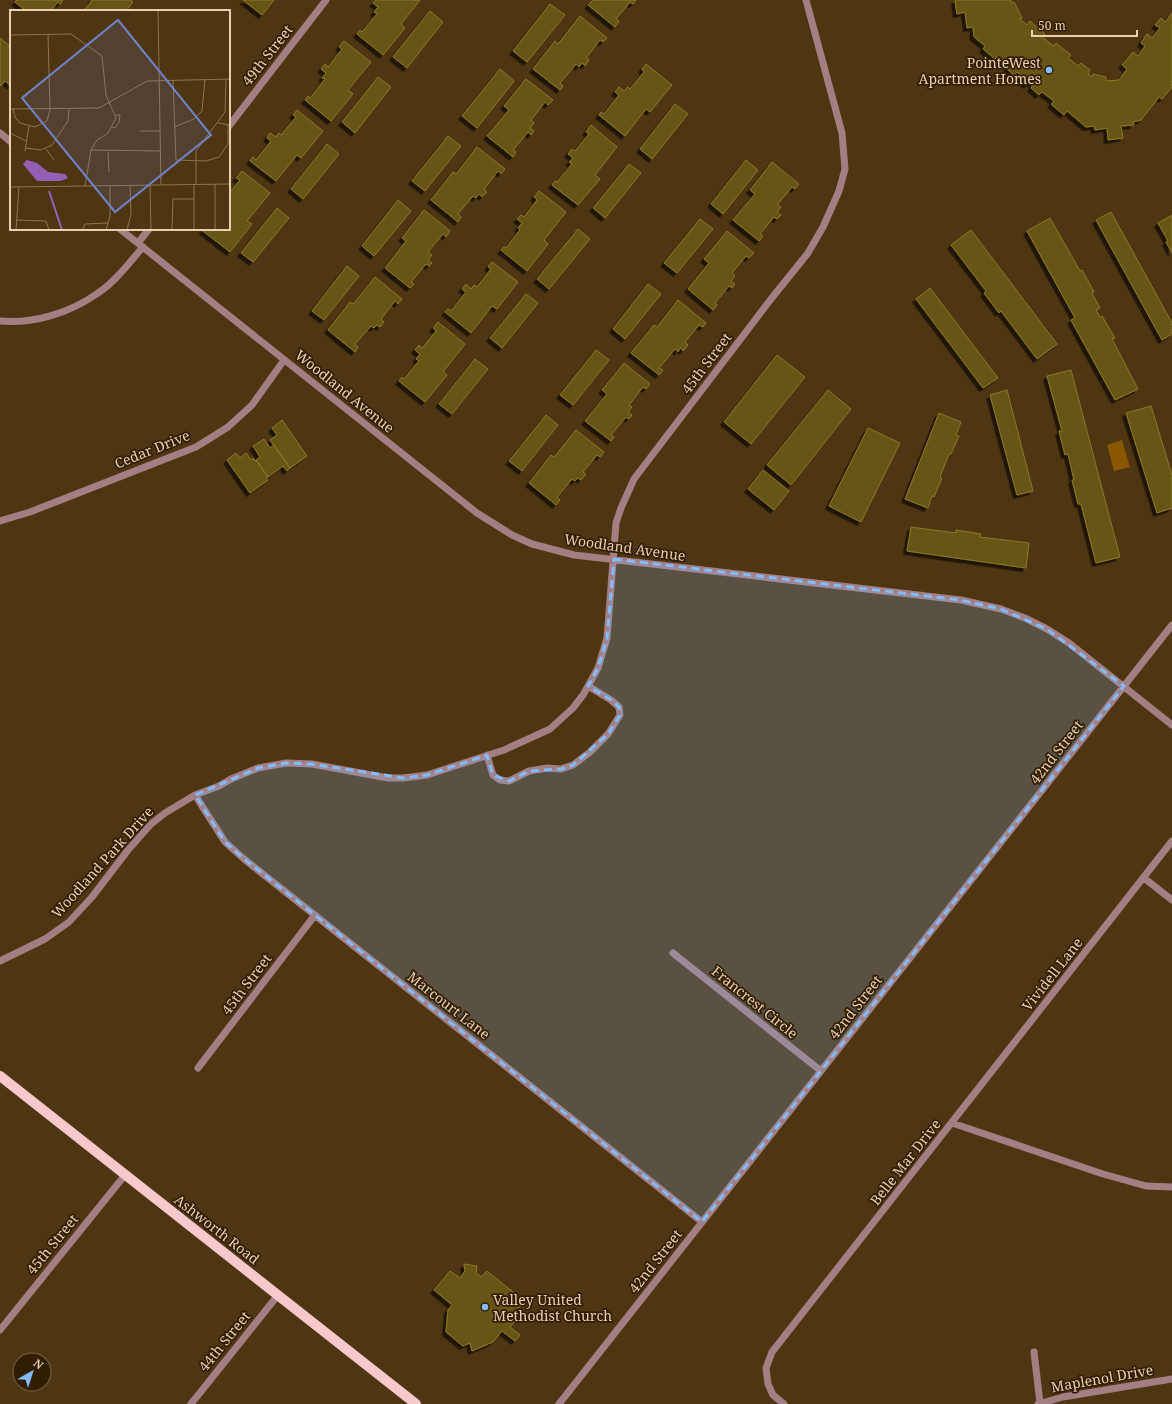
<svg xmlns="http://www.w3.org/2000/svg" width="1172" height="1404" font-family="'Noto Serif',serif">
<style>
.green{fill:#885800}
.building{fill:#655415;stroke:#8f7827;filter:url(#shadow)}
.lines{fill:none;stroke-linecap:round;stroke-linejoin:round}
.minor{stroke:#a37e82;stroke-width:7}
.major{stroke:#f7c9cd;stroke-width:10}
.marked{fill:#84bcfb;fill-opacity:0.2;stroke:#84bcfb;stroke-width:3;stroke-dasharray:8 5;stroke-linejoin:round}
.poi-dot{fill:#84bcfb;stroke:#311e02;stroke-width:1.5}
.labels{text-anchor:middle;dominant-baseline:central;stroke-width:3.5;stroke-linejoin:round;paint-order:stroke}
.street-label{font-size:14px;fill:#ead0b1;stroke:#311e02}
.poi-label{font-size:14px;fill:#ead0b1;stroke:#311e02;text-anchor:end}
.inset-river{fill:none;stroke:#975eb6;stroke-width:2}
.inset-road{fill:none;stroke:#8d7452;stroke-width:1}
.view{fill:#6f82c8;fill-opacity:0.15;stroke:#6f82c8;stroke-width:2}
.inset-edge{fill:none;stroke:#ead0b1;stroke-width:2}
</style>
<defs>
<filter id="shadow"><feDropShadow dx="-3.5" dy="3.5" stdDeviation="0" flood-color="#0009"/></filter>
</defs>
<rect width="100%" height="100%" fill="#4f3613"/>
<path class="green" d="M1122,440L1130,467L1114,471L1107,445Z"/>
<path class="building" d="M17,0H63L60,4L58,2L50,11H26L15,2Z
M91,0H131L133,2L126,11H83L92,1Z
M243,0H274L262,15Z
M376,0H420L401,24L405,28L383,55L357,34L360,30L362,32L377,14L374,12L378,7L373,3Z
M593,0H636L633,4L630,2L616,19L619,21L615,27L588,5Z
M955,0H1011V3L1014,2L1022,18L1020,19L1027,25L1030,21L1045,34L1042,37L1054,46L1056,43L1071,55L1068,58L1078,66L1081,63L1090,70L1088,74L1092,77L1093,74L1106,77V81L1119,80L1127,69L1122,65L1133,52L1138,56L1145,46L1141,43L1147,34L1152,38L1160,28L1155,25L1161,18L1165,22L1172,13V81L1171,83L1172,87L1162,99L1159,97L1141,120L1133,122L1134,125L1121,126L1123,138L1108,140L1107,128L1095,130L1094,126L1086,127L1067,111L1064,115L1051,104L1054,101L1042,92L1039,95L1031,88L1033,85L1030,82L1027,85L1019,78L1021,75L1017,72L1014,75L1007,69L1009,65L998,56L995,59L983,49L985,46L974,37L973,27L967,28L965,12L957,14Z
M550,4L565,15L527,62L513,51Z
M430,11L443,22L407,68L393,57Z
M580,16L607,38L603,42L600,40L586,58L589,60L585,66L582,63L579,67L576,64L560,83L563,86L560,90L533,69L555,41L558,44Z
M0,38L11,47V86L5,81L1,86L0,85Z
M344,41L371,62L348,90L353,94L331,121L305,100L308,96L310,98L325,79L322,78L326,73L321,69L325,64L328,67L342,49L339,47Z
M646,64L672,85L650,112L646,109L625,136L599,115L601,112L604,114L619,95L615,92L619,87L624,91L628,87L630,89L644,72L642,69Z
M500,69L514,81L477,128L462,116Z
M378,77L391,87L355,133L342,122Z
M526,79L553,100L548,105L545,102L531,120L534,123L530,128L534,131L531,135L528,132L513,150L516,152L513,157L487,136L509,110L504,106Z
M675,104L688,114L652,159L640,149Z
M297,110L323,131L301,158L297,155L276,181L250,161L253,157L256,160L271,141L267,138L270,133L276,137L279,133L281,135L296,117L293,115Z
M591,125L617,147L595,175L600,179L578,205L552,185L555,181L557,182L572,164L569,162L573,158L568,154L572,149L575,151L589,134L586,132Z
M448,136L461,146L425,191L412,181Z
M327,144L339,154L303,199L291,189Z
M477,147L505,169L501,174L498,171L484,189L487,192L482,197L479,194L476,198L473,196L458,214L461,217L458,222L431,200L453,172L456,174Z
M746,160L758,170L723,214L711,204Z
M772,162L799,184L795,189L792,187L777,205L781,207L777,212L781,215L777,219L774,217L760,234L763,236L759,241L733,220L755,194L750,190Z
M629,164L641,173L605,218L593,208Z
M242,171L270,193L247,221L252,224L230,252L203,231L204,229H229V193L240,180L236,178Z
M539,191L566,212L544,240L548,244L527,271L501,250L504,247L506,248L520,230L518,228L522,223L517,219L521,215L524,217L537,200L534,197Z
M398,200L411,211L374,256L362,246Z
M277,208L289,218L253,262L241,253Z
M424,210L450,231L446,237L443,234L428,252L432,255L428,260L432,263L429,266L426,264L411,282L414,284L410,288L385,268L406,241L402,238Z
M1111,212L1172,323V334L1162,340L1096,220Z
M1172,215V253L1166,242L1168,241L1158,223Z
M1050,218L1080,271L1082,270L1094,292L1092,293L1100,308L1096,310L1100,317L1102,316L1115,338L1112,339L1138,389L1115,400L1071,320L1075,318L1027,231Z
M700,219L713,229L677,273L664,263Z
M578,229L590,239L549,289L537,279Z
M971,230L1057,344L1037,359L1001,311L999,313L984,293L986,291L951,245Z
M727,231L754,253L749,258L746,256L732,273L735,276L731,281L735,284L732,288L729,286L715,303L717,305L713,310L688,289L709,263L704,259Z
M492,262L518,282L497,309L492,306L471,333L445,312L448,309L451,311L466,292L462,289L466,284L471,289L474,285L477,287L491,269L488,267Z
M347,266L359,276L324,320L312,311Z
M375,277L402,299L398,304L395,301L381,319L384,322L380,327L377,325L374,328L371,326L355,344L358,347L355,352L328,330L350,302L353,304Z
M648,284L661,294L625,339L613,329Z
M930,288L998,378L983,388L916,299Z
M526,294L538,303L502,348L490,338Z
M678,300L706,323L703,327L699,325L685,342L688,345L683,351L680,348L678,352L675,349L659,368L663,370L659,375L631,353L654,325L657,327Z
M438,322L465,344L443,372L447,375L425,402L399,381L402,377L404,379L419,361L416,359L420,354L415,350L419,345L422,348L436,331L433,328Z
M596,350L609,360L573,405L560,395Z
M777,355L805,377L751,444L724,422Z
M475,359L488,369L452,414L439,404Z
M624,363L650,384L646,389L643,387L629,405L632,407L628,412L632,415L629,419L626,417L611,435L614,437L611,441L585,421L607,394L602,390Z
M1071,370L1120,557L1096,563L1081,504H1078L1072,480H1074L1068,454L1065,455L1059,431H1062L1047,376Z
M828,390L851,409L791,485L767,465Z
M1007,390L1033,491L1017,495L990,395Z
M1151,406L1172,475V508L1157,513L1126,413Z
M939,413L961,422L956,435L959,436L951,454H949L940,477L942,478L934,497L932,496L928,508L905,499Z
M546,415L558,425L522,471L509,461Z
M282,420L307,456L290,468L270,440L277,435L272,428Z
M868,428L900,443L861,522L829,506Z
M576,430L604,452L600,457L597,455L583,472L586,474L581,480L578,478L575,481L572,479L557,497L560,500L556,505L529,483L551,455L554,457Z
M264,439L270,448L274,445L290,468L287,471L283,466L268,477L256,460L260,457L253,446Z
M236,453L240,458L246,453L251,460L253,458L255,461L256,460L268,477L266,478L268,480L250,493L227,460Z
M763,470L789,491L774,510L748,489Z
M911,527L956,533V530L981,534L980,537L1029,543L1026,568L907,551Z
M464,1264L477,1266L476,1273L481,1277L487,1271L518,1296L516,1299L522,1304L511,1318L515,1321L510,1327L520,1335L515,1341L502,1331L493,1342L472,1351L470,1343L463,1346L446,1332L448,1310L452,1305L434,1290L450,1271L460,1278L465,1271Z"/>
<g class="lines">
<path class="minor" d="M229,126L326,0
M0,133L11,142
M120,229L477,513L512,535L532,544L574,555L961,600L1001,609L1025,618L1047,629L1069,643L1172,725
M138,243L149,229
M0,321C34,324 70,313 98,293C116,281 129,263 143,247
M0,521L30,512L196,447L228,427L252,405L284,360
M487,755L493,775L500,780L509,781L529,771L547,768L561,769L573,765L590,752L608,734L620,715L619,707L611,700L588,686
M195,795L225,842L244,859L702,1222
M1144,878L1172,900
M673,953L821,1071
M0,961L45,939L69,922L92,897L128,850L151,824L165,813L195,795L219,786L231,779L258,768L286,763L312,764L388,778H403L427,775L504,750L550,729L573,708L583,695L598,668L607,638L616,523L621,508L634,479L771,299L808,253L823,227L839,191L845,169L842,133L806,0
M198,1068L315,915
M952,1123L1103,1174L1146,1186L1172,1187
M0,1330L125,1175
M1034,1352L1040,1403
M191,1404L278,1295
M559,1404L1172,625
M784,1404L773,1395L768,1384L766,1368L772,1352L1172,841
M1038,1404L1063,1397L1172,1379"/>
<path class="major" d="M0,1076L416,1404"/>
</g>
<path class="marked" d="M614,559L961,600L1001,609L1047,629L1124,686L702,1222L244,859L225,842L195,795L258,768L286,763L312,764L403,778L427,775L487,755L493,775L509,781L529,771L561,769L573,765L608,734L620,715L619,707L611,700L588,686L598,668L607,638Z"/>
<g class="poi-dot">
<circle cx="1049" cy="70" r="4"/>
<circle cx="485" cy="1307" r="4"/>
</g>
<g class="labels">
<g class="street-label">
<text transform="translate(267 55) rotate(-52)">49th Street</text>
<text transform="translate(706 363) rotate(-53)">45th Street</text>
<text transform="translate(345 391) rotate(39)">Woodland Avenue</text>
<text transform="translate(152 449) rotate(-22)">Cedar Drive</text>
<text transform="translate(625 547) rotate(8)">Woodland Avenue</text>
<text transform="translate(1056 752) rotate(-52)">42nd Street</text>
<text transform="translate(102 862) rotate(-48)">Woodland Park Drive</text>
<text transform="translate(1052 974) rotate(-52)">Vividell Lane</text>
<text transform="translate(246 984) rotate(-53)">45th Street</text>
<text transform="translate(755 1002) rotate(39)">Francrest Circle</text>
<text transform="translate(449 1005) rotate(38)">Marcourt Lane</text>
<text transform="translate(855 1007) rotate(-52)">42nd Street</text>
<text transform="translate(905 1162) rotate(-52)">Belle Mar Drive</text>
<text transform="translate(217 1229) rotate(38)">Ashworth Road</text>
<text transform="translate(52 1244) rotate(-51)">45th Street</text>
<text transform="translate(655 1261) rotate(-52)">42nd Street</text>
<text transform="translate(224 1341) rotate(-51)">44th Street</text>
<text transform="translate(1102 1378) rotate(-10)">Maplenol Drive</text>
</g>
<g class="poi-label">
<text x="1041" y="62">PointeWest<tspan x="1041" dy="16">Apartment Homes</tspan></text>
<text x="493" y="1299" text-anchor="start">Valley United<tspan x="493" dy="16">Methodist Church</tspan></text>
</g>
</g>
<g transform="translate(10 10)">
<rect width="220" height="220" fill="#4f3613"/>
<path d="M17,150L27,153L38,162L55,164L58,168L51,171H27L13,154Z" fill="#975eb6"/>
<path class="inset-river" d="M39,181L52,220"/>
<path class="inset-road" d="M148,0L151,175M38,24L40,99M0,25L61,24L92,46L96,85L106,108L98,123L86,131L81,140L75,176M163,70L166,150L196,151L209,147L218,134V115M0,99L89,98L137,71L220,69M3,99L5,107L10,113L25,117L37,111L40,99M208,113L220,115M102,117L105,118L109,112L110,105H106M164,117L184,109L192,101L195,69M130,121H150M0,123L16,131M15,138L31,140L42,135L58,111L59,98M36,139L44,150M81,140L150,141M15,141L19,116M98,142L99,162M205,174V220M140,175L141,220M184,175V220M186,175V141L215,102L216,69M0,177L220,174M6,210L36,211L39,220M6,220L9,177M72,220L75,214L98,213M96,220L100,206V176M117,220L121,204L120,175M162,220L163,189H184"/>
<path class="view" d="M108,10L201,125L105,202L12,88Z"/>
<rect width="220" height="220" class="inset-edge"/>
</g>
<g transform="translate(32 1372) rotate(39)"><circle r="19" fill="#311e02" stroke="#7b6548"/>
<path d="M0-3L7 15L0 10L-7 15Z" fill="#84bcfb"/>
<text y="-6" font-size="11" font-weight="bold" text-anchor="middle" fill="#ead0b1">N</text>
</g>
<path d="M1032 30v6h105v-6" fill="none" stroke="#ead0b1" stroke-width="2"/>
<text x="1038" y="30" font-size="12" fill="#ead0b1" stroke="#311e02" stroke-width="3" paint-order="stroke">50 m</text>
</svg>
